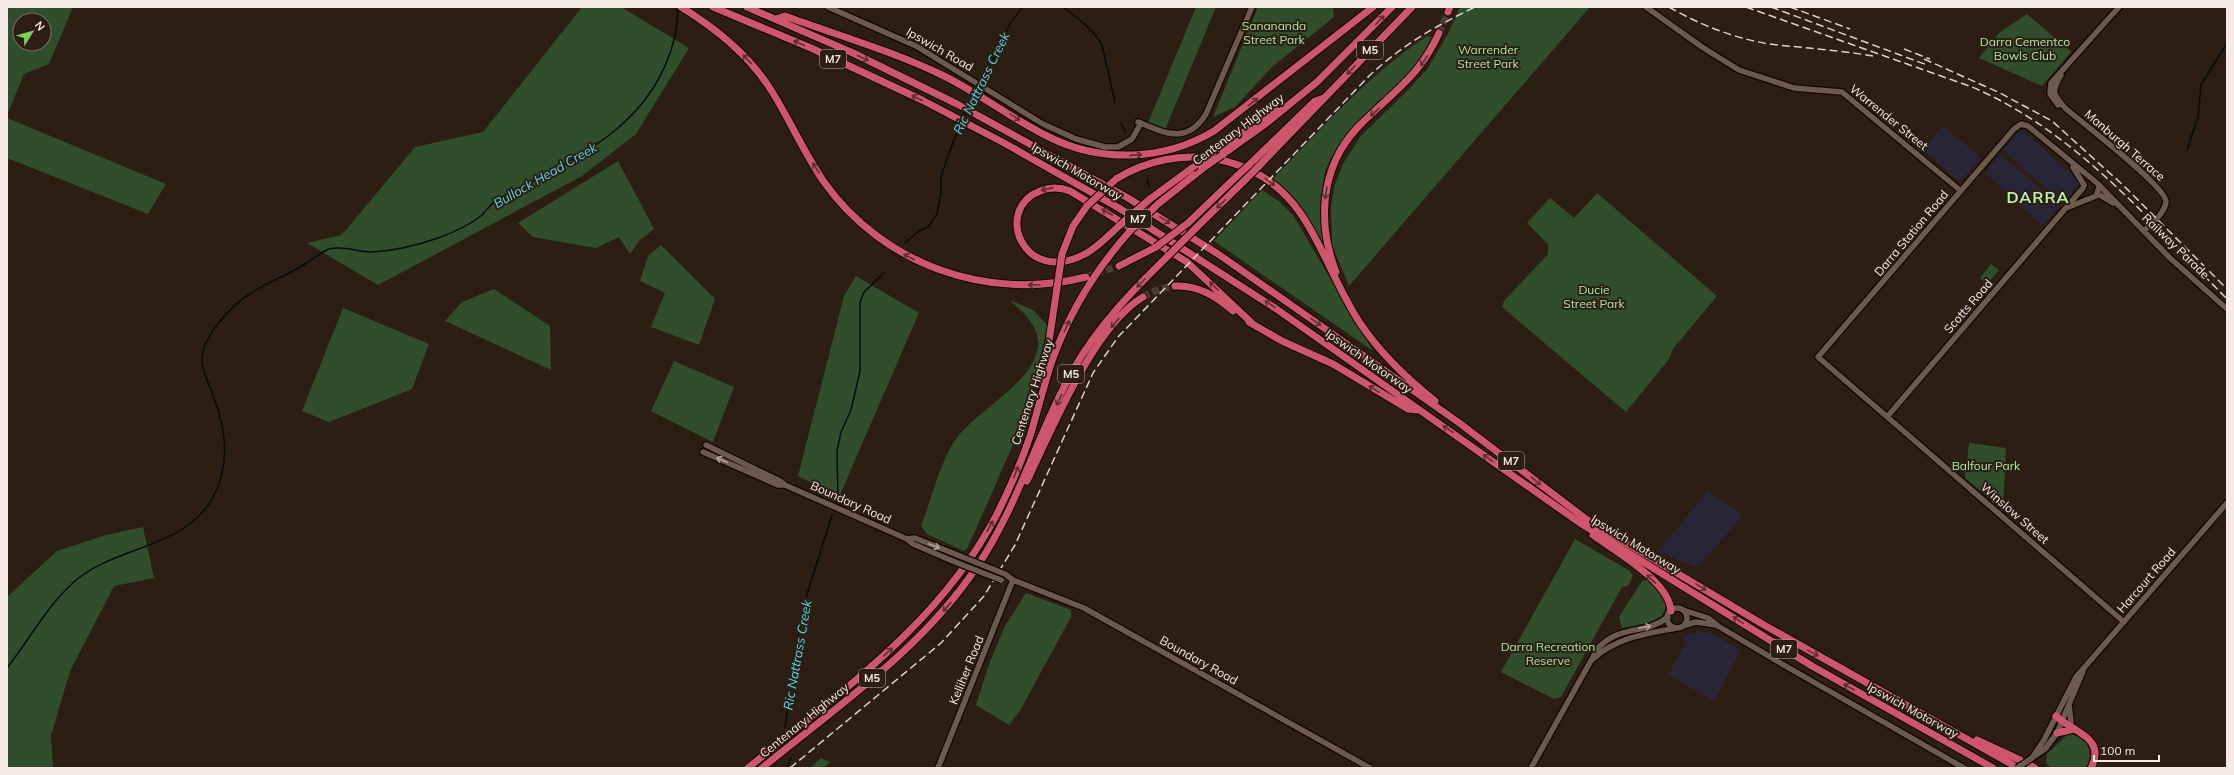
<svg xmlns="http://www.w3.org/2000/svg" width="2234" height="775" font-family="Mulish,sans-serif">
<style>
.commercial{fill:#282636}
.green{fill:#304e2c;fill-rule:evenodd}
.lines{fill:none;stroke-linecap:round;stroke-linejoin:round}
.stream{stroke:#030d0f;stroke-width:1.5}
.highway-tunnel{stroke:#4a3d32;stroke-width:7;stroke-dasharray:7 3.5;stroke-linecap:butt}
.secondary-casing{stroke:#130801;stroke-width:8}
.highway-casing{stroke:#130801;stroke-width:9}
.secondary{stroke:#6b5a4d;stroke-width:5.5}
.highway{stroke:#cd566c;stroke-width:7}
.rail{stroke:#dbd1c9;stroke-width:1.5;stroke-dasharray:8 4;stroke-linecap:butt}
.secondary-bridge-casing{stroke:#130801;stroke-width:8;stroke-linecap:butt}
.highway-bridge-casing{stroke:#130801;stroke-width:9;stroke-linecap:butt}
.secondary-bridge{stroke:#6b5a4d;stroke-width:5.5}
.highway-bridge{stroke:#cd566c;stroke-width:7}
.oneway{stroke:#5c2f2d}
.oneway2{stroke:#b0a298}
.labels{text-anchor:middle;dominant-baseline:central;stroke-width:4;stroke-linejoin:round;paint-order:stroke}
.shield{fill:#2c1e12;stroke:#b9aea5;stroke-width:1}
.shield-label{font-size:11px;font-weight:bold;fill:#f5ebe4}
.park-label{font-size:12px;fill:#a9eaa1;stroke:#2c1e12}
.street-label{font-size:12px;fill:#f5ebe4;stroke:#2c1e12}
.water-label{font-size:13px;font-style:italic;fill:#50daed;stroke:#2c1e12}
.district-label{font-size:16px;font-weight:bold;letter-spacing:1px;fill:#bcecab;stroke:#2c1e12}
</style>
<rect width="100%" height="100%" fill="#2c1e12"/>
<path class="commercial" d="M1943,126L1981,158L1962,179L1958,180L1923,150Z
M2021,129L2078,180V185L2063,204L2003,150Z
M2000,154L2060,206L2043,226L1985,173Z
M1708,491L1743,515L1697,568L1658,551Z
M1702,632L1711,633L1741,650L1714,701L1668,675L1685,644L1683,635Z"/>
<path class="green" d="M7,7H73L49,64L24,74L7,115ZM20,20H44V44H20Z
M582,7H621L689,48L636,134L582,176L378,285L307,243L341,235L346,230L415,147L483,132Z
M1196,7H1216L1165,130L1148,123Z
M1258,7H1333L1334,17L1272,67L1235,107L1213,117Z
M1460,7H1590L1349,286L1332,245L1331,207L1335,184L1344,162L1361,136L1410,88L1428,68L1449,32Z
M2027,14L2071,52L2042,86L1979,58L2000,32Z
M1427,36L1432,37C1424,52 1417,65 1405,78C1379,105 1342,130 1327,167C1319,186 1323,222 1323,243L1306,215L1273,179C1321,129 1368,75 1427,36Z
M7,118L166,184L148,214L7,158Z
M618,161L654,229L639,241L630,254L619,237L596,248L533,237L518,223Z
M1262,190L1280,202L1293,215L1373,351L1214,241Z
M1597,193L1717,296L1673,349L1669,359L1626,412L1502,307L1504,301L1548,254V244L1527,223L1550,198L1574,218Z
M661,245L715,299L699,345L651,327L665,293L640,281L648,256Z
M1991,264L1999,270L1987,284L1980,278Z
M856,276L919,313L839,497L798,476L844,296Z
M494,289L550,326L551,370L445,321L462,302Z
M1012,301L1033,310L1048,326L1031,396L1012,447L968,547L964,551L927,534L921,526C930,503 942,457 956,439C985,399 1086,359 1011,302Z
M343,308L429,344L412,389L329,422L302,411Z
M674,361L734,387L713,442L651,411Z
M1969,443L2006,448L2003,509L1965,478Z
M143,527L154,578L114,586L70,671L51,736L53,768H7V597L57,551L106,535Z
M1575,539L1630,571L1633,576L1628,586L1622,587L1561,697L1554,699L1501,672Z
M1647,580C1685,615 1658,622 1622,628L1619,617L1642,581Z
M1026,593L1071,610V617L1021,709L1009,725L976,705L989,664L1005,626Z
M2068,734C2087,735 2095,752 2086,768H2051L2046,763L2047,754Z
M821,758L830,762L824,768H810Z"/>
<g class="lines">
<path class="stream" d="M1063,7C1078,18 1093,29 1102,45L1115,102
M980,83L1011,22L1023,7
M967,107L973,95
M962,118L965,111
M1121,124L1126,132
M2187,150L2198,117L2201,85L2227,43
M1147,178L1149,186
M905,243L919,231L928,227L937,214L941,194V176L960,123
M838,498L837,451L841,432L851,410L860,371V302L864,292L885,272
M7,668C30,639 51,599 80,577C121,546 187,546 213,497C231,464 226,428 213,395C209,384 202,371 202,360C202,336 232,305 251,293C267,283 285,276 302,266C311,261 319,253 329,249C342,245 358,252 371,252C393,251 418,245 438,238C452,233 469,225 481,216C487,210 492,202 500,198C573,159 651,129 674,40C677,30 677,19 678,9
M785,727L803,607L832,515
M787,768L791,757"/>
<path class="highway-tunnel" d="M1439,33L1448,12
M1086,277L1119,266
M1143,297L1159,289L1175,286"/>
<g class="secondary-casing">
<path id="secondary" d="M828,7L916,46L1043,124L1076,139L1105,147H1118L1132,139L1141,123
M1646,7L1702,47L1739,70L1794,88L1842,92L1961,191
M2061,75C2051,92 2053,94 2065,108C2081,122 2167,187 2166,202C2165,213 2151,224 2144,231
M2058,105L2050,94L2051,83L2119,7
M1138,122C1165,133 1187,145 1206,114L1252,7
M2073,167L2084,185
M2098,194L2113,203
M2066,208L2096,196L2099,187
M1887,417L2083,188
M706,445L780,481L785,485L907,539L913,544L955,562
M703,452L778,485H785
M907,539L915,538L960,556
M1005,574L1013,580L1084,608L1370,768
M1667 618a10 10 0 1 1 20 0a10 10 0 1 1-20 0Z
M1683,610L1708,618L1718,626L1782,664L1964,768
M2124,622L1818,357L2014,129L2021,124L2028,126L2097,183L2170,258L2227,309
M1685,625L1696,622L1716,625
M1593,659C1617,637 1646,634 1676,628
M2069,705L2071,722
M2033,757L2045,749L2057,733L2083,671
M2032,758L2044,740L2076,677L2227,503
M938,768L1013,580
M1531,768L1598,648C1621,624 1646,635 1668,617"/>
</g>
<g class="highway-casing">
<path id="highway" d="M681,7C717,29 749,55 771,90C790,120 804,153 824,182C883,265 988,302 1086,277
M713,7L811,48L922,100L1006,144L1119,208L1275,308L1580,523L1812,666L1993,768
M747,7L851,52L957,104L1128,198L1218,254L1324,328L1458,422L1586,519L1764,625L2013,765
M1448,12L1450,7
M776,19L785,16C837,35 892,51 942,75C979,93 1012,119 1049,137C1101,163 1164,161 1214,131L1373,7
M1212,154L1276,110
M1222,155L1264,125L1317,82L1392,7
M1250,164L1315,101L1324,98
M1258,167L1412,7
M1116,179C1177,141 1259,152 1301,214C1324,248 1337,288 1360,323C1380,353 1406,378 1435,401
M1150,199L1192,168
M1158,204L1202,169
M1188,223L1237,176
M1120,225C1109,235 1098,247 1085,254C1023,287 993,209 1040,191C1050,187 1060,187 1070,191L1187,262L1254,325
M1196,228L1245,180
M1062,254L1073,226L1087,206
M1119,266L1156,247
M1336,272C1317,223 1320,167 1358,127C1390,94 1419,78 1439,33
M1175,286C1198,285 1216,296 1233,311
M1249,322L1282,341L1333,364L1408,409L1418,410
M1043,381L1057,288
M1027,481C1052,429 1094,326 1143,297
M1593,535C1616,552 1669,581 1671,611
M2056,716C2072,732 2107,737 2091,768
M2057,733L2074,729
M1977,740L2020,760
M2030,765L2035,768
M748,768C841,691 940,624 997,514C1010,488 1022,461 1031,433C1038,409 1044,385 1052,361C1069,313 1096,269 1130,231
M762,768C837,706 921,650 976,568C1018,507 1037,434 1073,370C1098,326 1132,291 1169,255"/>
</g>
<use href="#secondary" class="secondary"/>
<use href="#highway" class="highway"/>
<path class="rail" d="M1669,7C1700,25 1734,38 1769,44C1804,48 1838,50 1873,56
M1746,7L1972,87C2075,131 2150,221 2227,299
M1771,7L1927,65
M1790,7L1850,29
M1904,49L1930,59
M1924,59L2000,93L2052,121L2124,186L2227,289
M790,768L941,643L984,596L1015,545L1093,373L1118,337L1370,75C1404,44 1434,27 1475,7"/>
<g class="secondary-bridge-casing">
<path id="secondary-bridge" d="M960,556L1005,574
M955,562L1001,580
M2017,768L2032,758"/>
</g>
<g class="highway-bridge-casing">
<path id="highway-bridge" d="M1192,168L1212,154
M1202,169L1222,155
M1237,176L1250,164
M1245,180L1258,167
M1087,206L1116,179
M1120,225L1150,199
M1130,231L1158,204
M1156,247L1188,223
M1169,255L1196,228
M1057,288L1062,254"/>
</g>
<use href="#secondary-bridge" class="secondary-bridge"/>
<use href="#highway-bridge" class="highway-bridge"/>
</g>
<defs><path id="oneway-shaft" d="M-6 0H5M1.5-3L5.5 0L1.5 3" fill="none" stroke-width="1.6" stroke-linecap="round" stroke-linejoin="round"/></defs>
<g class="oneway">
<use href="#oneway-shaft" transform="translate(1380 20) rotate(-46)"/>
<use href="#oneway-shaft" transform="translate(799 43) rotate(-156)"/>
<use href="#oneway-shaft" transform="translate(863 58) rotate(25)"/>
<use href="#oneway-shaft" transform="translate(747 59) rotate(-133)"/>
<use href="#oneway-shaft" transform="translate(1424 61) rotate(124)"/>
<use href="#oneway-shaft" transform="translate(1351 70) rotate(134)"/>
<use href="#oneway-shaft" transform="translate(917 98) rotate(-154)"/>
<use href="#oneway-shaft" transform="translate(1253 102) rotate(-38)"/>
<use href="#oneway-shaft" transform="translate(1375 112) rotate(138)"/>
<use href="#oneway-shaft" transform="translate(1015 117) rotate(32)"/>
<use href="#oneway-shaft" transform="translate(1136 155) rotate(-4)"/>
<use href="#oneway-shaft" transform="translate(816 168) rotate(-122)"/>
<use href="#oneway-shaft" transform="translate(1270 182) rotate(37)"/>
<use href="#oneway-shaft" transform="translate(1047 189) rotate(167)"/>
<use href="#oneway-shaft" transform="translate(1326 193) rotate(100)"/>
<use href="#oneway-shaft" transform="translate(1221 204) rotate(136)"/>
<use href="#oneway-shaft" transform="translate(1107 212) rotate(-150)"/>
<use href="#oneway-shaft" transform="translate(1165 220) rotate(32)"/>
<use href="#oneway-shaft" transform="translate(909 257) rotate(-152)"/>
<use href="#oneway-shaft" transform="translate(1141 283) rotate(135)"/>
<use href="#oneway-shaft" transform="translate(1034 285) rotate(178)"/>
<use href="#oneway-shaft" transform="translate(1214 286) rotate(-135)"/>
<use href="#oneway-shaft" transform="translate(1270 304) rotate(-146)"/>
<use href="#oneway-shaft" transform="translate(1316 322) rotate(35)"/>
<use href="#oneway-shaft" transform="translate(1115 323) rotate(130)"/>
<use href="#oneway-shaft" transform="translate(1067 326) rotate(-65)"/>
<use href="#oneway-shaft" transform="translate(1374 389) rotate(-149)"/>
<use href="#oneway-shaft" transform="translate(1059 400) rotate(115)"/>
<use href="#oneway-shaft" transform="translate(1448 429) rotate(-145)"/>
<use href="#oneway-shaft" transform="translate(1488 458) rotate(-144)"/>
<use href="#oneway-shaft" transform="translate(1016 472) rotate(-68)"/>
<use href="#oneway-shaft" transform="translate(1536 481) rotate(40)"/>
<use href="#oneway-shaft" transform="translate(990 526) rotate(-61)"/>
<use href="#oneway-shaft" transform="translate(1651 579) rotate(-137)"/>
<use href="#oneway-shaft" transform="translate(1701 587) rotate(31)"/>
<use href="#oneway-shaft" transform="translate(947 607) rotate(130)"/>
<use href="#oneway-shaft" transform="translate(1738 620) rotate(-148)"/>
<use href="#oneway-shaft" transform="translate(888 652) rotate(-42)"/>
<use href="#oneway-shaft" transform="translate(1813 653) rotate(29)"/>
<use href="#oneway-shaft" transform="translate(1849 687) rotate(-151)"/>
</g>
<g class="oneway2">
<use href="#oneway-shaft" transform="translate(722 460) rotate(-156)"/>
<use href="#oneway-shaft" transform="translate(934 546) rotate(21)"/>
<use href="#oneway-shaft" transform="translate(1645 627) rotate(-10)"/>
</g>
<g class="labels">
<g class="shield">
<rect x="1357" y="41" width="26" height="18" rx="3"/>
<rect x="820" y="50" width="26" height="18" rx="3"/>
<rect x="1125" y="210" width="26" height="18" rx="3"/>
<rect x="1058" y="365" width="26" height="18" rx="3"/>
<rect x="1498" y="452" width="26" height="18" rx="3"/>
<rect x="1771" y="640" width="26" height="18" rx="3"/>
<rect x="859" y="669" width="26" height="18" rx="3"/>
</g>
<g class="shield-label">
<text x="1370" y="50">M5</text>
<text x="833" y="59">M7</text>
<text x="1138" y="219">M7</text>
<text x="1071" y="374">M5</text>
<text x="1511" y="461">M7</text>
<text x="1784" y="649">M7</text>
<text x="872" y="678">M5</text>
</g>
<g class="park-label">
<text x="1274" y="25">Sanananda<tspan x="1274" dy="14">Street Park</tspan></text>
<text x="2025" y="41">Darra Cementco<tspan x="2025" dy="14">Bowls Club</tspan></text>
<text x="1488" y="49">Warrender<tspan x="1488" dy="14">Street Park</tspan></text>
<text x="1594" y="289">Ducie<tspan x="1594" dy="14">Street Park</tspan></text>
<text x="1986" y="465">Balfour Park</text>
<text x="1548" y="646">Darra Recreation<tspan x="1548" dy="14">Reserve</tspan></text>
</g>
<g class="street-label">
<text transform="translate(940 49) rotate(30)">Ipswich Road</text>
<text transform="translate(1889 117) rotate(39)">Warrender Street</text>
<text transform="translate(1238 129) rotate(-37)">Centenary Highway</text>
<text transform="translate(2125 145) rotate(41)">Manburgh Terrace</text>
<text transform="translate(1077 171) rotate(30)">Ipswich Motorway</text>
<text transform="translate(1911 233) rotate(-50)">Darra Station Road</text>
<text transform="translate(2176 246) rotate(44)">Railway Parade</text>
<text transform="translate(1968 306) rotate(-49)">Scotts Road</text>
<text transform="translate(1369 361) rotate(35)">Ipswich Motorway</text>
<text transform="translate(1032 392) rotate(-72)">Centenary Highway</text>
<text transform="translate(851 502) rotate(24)">Boundary Road</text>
<text transform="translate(2015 513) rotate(41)">Winslow Street</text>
<text transform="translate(1636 544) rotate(31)">Ipswich Motorway</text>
<text transform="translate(2146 580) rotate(-49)">Harcourt Road</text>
<text transform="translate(1199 660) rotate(29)">Boundary Road</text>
<text transform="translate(966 670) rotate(-68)">Kelliher Road</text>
<text transform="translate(1913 710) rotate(29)">Ipswich Motorway</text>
<text transform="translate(804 720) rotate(-39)">Centenary Highway</text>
</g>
<g class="water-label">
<text transform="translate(981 83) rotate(-64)">Ric Nattrass Creek</text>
<text transform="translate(545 175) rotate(-30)">Bullock Head Creek</text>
<text transform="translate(797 655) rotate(-80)">Ric Nattrass Creek</text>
</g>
<g class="district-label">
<text x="2038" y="197">DARRA</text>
</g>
</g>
<rect width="2234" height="775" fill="none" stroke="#f5ebe4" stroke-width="16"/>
<g transform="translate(32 32) rotate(53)"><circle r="19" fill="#2c1e12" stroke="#7c7066"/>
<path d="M0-3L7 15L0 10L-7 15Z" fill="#7bd156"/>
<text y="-6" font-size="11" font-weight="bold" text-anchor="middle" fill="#f5ebe4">N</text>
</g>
<path d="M2094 755v6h65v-6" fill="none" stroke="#f5ebe4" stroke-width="2"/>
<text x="2100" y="755" font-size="12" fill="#f5ebe4" stroke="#2c1e12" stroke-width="3" paint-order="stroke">100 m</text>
</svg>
